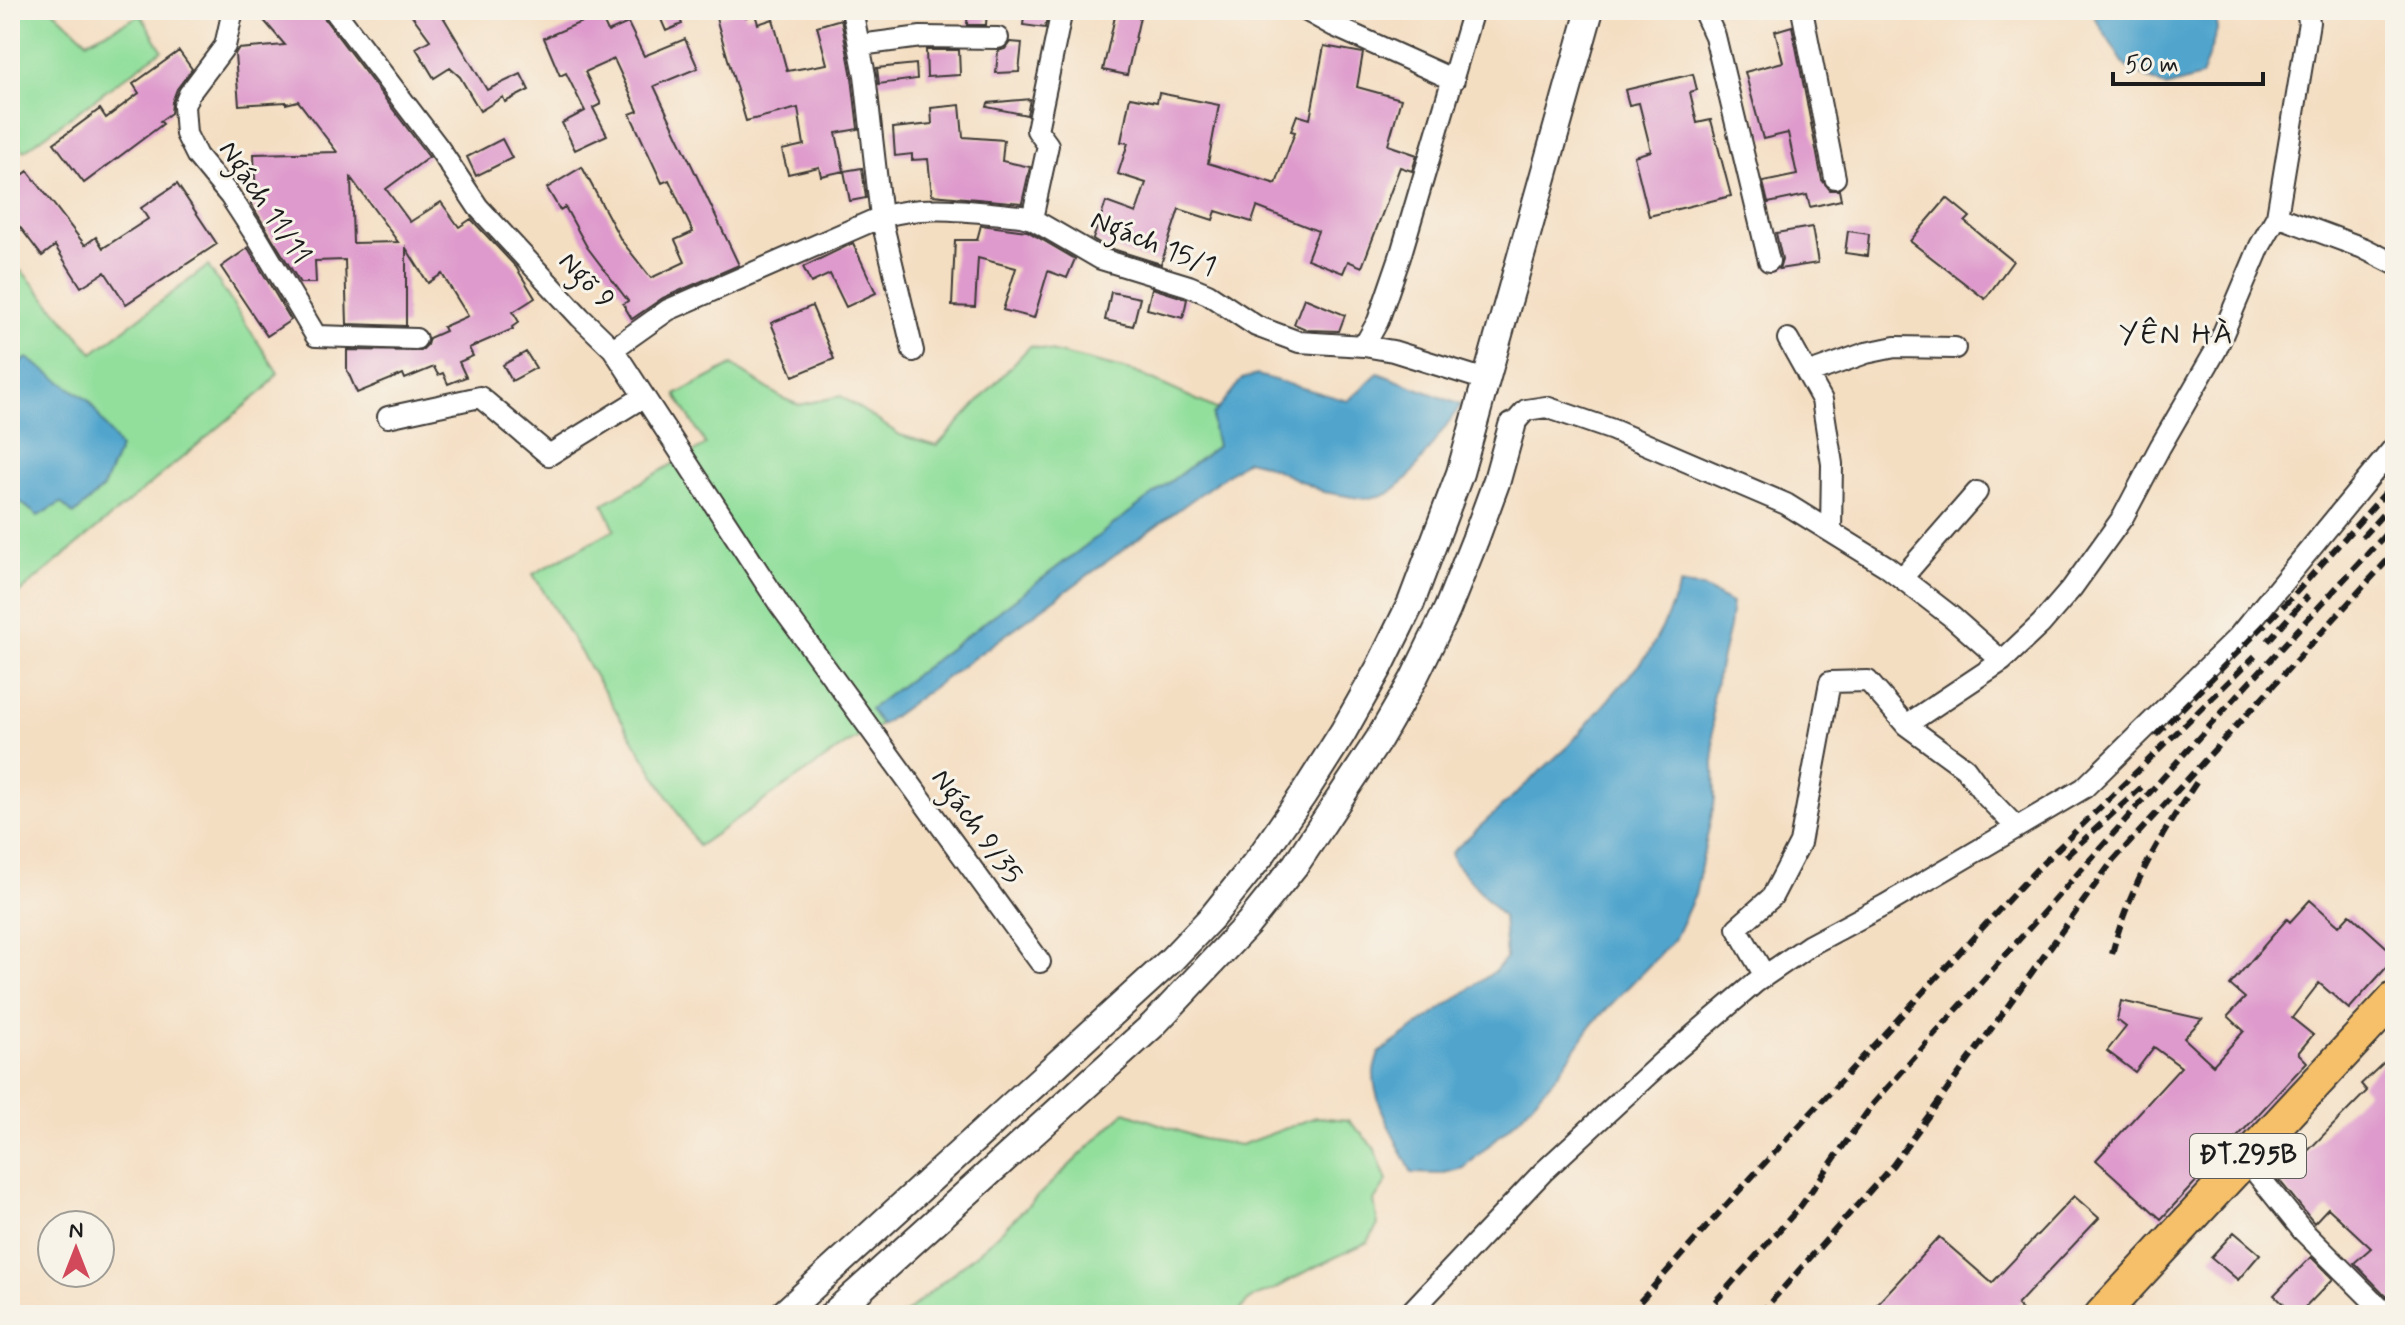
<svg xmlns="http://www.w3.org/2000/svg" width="2405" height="1325" font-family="Mynerve,sans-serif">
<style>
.green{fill:#92df9c;stroke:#577e5c;stroke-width:2}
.water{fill:#51a5cd;stroke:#366074;stroke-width:2}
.building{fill:#de9acc;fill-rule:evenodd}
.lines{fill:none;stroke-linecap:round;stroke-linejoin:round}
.minor-casing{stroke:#3c3935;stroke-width:24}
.tertiary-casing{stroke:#3c3935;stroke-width:30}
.primary-casing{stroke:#3c3935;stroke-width:36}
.minor{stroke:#fff;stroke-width:20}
.tertiary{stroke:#fff;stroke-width:26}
.primary{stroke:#f6c06b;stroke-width:32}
.rail{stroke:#1c1c1c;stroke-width:6;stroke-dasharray:12 6;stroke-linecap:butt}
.labels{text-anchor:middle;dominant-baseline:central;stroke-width:6;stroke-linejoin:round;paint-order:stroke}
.shield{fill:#f7f3e8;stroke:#5e5c59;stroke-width:2}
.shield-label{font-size:26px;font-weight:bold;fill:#1c1c1c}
.street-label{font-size:28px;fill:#1c1c1c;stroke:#f7f3e8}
.neighbourhood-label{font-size:30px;letter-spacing:2px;fill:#1c1c1c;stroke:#f7f3e8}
</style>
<rect width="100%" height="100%" fill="#f7f3e8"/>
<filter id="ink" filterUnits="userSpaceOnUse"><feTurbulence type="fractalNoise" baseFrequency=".0125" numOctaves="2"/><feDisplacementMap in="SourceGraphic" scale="16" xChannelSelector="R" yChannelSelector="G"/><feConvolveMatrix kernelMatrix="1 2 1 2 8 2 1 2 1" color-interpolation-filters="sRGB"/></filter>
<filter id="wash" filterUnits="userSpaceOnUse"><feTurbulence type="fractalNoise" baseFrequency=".006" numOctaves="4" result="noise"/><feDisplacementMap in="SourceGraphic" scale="32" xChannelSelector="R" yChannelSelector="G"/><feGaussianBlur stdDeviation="1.8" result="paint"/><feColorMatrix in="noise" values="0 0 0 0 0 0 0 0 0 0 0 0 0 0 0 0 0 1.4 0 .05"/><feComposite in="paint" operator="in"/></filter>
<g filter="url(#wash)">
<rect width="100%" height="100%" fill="#f4dec2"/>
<path class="green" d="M10,10H53L87,41L141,15L162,50L24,151L10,136Z
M208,266L278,373L265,389L14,597L10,591V280L22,271L93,353Z
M1030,346L1135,372L1278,437L881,725L848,743L698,846L533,574L615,529L603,504L706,445L676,395L732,365L782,398L799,405L841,396L900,435L937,446Z
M1125,1112L1202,1139L1241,1145L1316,1117L1348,1120L1374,1147L1387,1181L1374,1201L1378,1225L1368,1242L1313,1268L1273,1290L1251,1298L1235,1315H903L987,1245Z"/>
<path class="water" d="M2122,10H2215L2217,31L2201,77L2166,87L2126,67L2094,17Z
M27,358L89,401L120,448L103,488L74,515L61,503L38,516L10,494V371Z
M1378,373L1461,405L1409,477L1388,494L1365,499L1324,492L1263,464L1247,460L881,725L870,709L1217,446L1213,429V415L1242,379L1257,375L1348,401Z
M1680,585L1702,587L1732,603L1729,627L1712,698L1715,799L1695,895L1674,940L1593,1023L1558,1074L1520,1117L1464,1168L1440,1174L1412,1173C1399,1145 1372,1102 1374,1071C1375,1065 1377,1059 1379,1053L1495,971L1506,958L1503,917L1454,862L1451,853L1569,745L1648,654L1664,624Z"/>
<g id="blocks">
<path class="building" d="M255,10H320L324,18L429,157L386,189L410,222L441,202L459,227L471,219L516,267L535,298L513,312L519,322L512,327L513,329L469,348L473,356L459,362L466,377L448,384L443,373L438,375L434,367L405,379L403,374L357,393L347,370V350L421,351L427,345L429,338L445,331L443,327L468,316L442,274L428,283L406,248V326L347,324L345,260L315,261L316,283H300L251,204V201H256L254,154L337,152L298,101L286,104V102L239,105L235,54L238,49L285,45ZM351,178L398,242L353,243Z
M408,10H439L487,90L521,74L529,90L505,102L503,97L480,111L460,77L450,68L434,78L416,48L430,40Z
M657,10H676L682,24L666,31Z
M744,10L746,17L755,14L758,24L773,19L787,71L827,64L817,26L841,19L852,77L858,129L836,133L844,171L821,176L819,167L788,174L782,150L804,145L798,108L746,121L716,18Z
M968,10H987L986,25H967Z
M1025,10H1049L1045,28L1023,25Z
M1116,12L1140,17L1127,75L1103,70Z
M600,14L608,32L628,23L644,56L685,39L698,68L654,86L739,265L663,298L632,319L623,304L628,301L587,247L565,207L560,210L547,188L582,167L621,240L651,278L685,262L675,240L693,232L669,180L662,183L630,114L638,111L614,59L585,72L601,104L593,108L607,135L575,150L562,123L585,111L566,73L560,76L544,38Z
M1792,26L1822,180L1830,190H1839L1841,200L1810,207L1807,195L1768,203L1763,182L1797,175L1788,133L1763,139L1745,72L1783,62L1775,31Z
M1010,42L1022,43L1019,72L996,73L998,51L1005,49Z
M1324,46L1363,53L1357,87L1401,99L1388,145L1417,155L1412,171L1400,167L1362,267L1348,261L1343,273L1307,259L1318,231L1257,207L1252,222L1216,211L1213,220L1179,209L1161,264L1106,247L1093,239L1106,202L1136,213L1146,183L1118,174L1128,143L1121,142L1130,97L1157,102L1159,93L1219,105L1208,163L1276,184L1295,132L1291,131L1297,115L1310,119Z
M926,50H959L960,75L927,77Z
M179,51L192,69L177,89L172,102L171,113L160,121L163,124L84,183L54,143L100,109L106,118L139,93L133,84Z
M916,64L917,79L879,84L877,68Z
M1693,74L1697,90L1690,92L1697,123L1711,120L1731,196L1649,216L1634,156L1651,151L1639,103L1629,105L1625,90Z
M1030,99L1027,115L987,107L988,103Z
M960,105L963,137L1004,140L1002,161L1030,167L1022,203L932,195L928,159L912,160V154L895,156L893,128L932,124L931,108Z
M502,139L512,158L476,176L467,157Z
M862,168L866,198L850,201L844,171Z
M28,171L85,245L96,237L103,248L148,219L141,208L177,184L217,244L126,304L105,272L81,287L55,246L42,256L10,214V185Z
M1947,198L1970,217L1965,222L2013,261L1985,299L1910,241Z
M981,225L1027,231L1075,259L1067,278L1048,271L1034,318L1003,310L1016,268L978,258L975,307L952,306L955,240H977Z
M1812,227L1818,263L1779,269L1782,259L1776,233Z
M1848,231L1869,234L1867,256L1845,253Z
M853,243L876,293L846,307L830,274L811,283L803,267Z
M248,248L291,320L267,336L221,267Z
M1152,288L1187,299L1183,318L1147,309Z
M1111,292L1140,298L1133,326L1105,320Z
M1304,298L1345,315L1339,331L1308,330L1294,324Z
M812,306L834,359L793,376L771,323Z
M526,352L536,368L512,381L503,365Z
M2310,900L2339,926L2350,914L2395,955V958L2349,1009L2319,983L2292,1018L2313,1035L2298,1053L2307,1062L2161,1219L2096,1160L2181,1067L2154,1047L2135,1072L2107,1051L2126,1027L2117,1020L2121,1001L2202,1019L2184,1038L2213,1065L2244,1031L2228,1016L2245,998L2230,985L2287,919L2290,922Z
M2395,1052V1305L2354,1263L2371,1248L2328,1208L2314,1223L2279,1180L2367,1091L2361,1084Z
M2074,1196L2099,1218L2017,1305L2027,1315H1867L1939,1237L1992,1283Z
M2234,1232L2260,1254L2238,1280L2211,1257Z
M2311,1257L2333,1279L2298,1315H2295L2274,1295Z"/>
</g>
</g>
<g filter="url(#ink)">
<use href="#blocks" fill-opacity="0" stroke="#3c3935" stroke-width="2"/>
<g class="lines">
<g class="minor-casing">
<path id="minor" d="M233,10L225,46L189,94L184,106L186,134L197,156L230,196L258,239L316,336L416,339
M334,10L438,147L478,207L580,317L613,349L780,605L1040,962
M852,10L865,75L881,217L913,351
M1305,10L1334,26L1454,80
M1703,10L1715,36L1769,261
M1802,10L1835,178
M860,45L921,37L998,38
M2277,216L2363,248L2395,264
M1032,219L1048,145L1037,130L1062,10
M1788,339L1822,400L1832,464L1831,531
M1364,346L1378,321L1400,257L1473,10
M613,349L668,310L881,217C926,203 975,212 1021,216L1032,219L1101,259L1189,286L1208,294L1256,326L1299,342L1364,346L1393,351L1486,380
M1807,374L1866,353L1895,347L1955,348
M388,417L480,397L549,455L643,397
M1512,426L1526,410L1546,407L1613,430L1786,504L1886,566L1952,617L2002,661
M1902,578L1977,492
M1906,725L2002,661L2041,624L2072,588L2123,517L2160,447L2216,350L2260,246L2277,216L2309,22L2307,10
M1765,976L1737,928L1772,897L1800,843L1830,682L1868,681L1906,725L1965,768L1985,795L2016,827
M2245,1159L2302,1230L2387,1315
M1408,1315L1543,1172L1662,1062L1756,982L1810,945L1885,905L2084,788L2237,638L2395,446"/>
</g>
<g class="tertiary-casing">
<path id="tertiary" d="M782,1315L1170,961L1212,917L1260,857L1303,795L1343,732L1379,668L1411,603L1460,473L1590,10
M832,1315L1153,1025L1248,924L1296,864L1379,739L1413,680L1447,610L1475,540L1497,480L1512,426"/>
</g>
<g class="primary-casing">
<path id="primary" d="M2101,1315L2395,998"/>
</g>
<use href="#minor" class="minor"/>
<use href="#tertiary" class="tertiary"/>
<use href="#primary" class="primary"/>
<path class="rail" d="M2362,537L2395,501
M2268,641L2308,596
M2156,735L2292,597L2395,482
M2066,856L2143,786
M2112,954C2128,890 2161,834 2198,780
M1628,1315L1737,1193L2035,871L2255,656
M1703,1315L1800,1207L1873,1104L2192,745L2395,524
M1759,1315L1893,1165L2111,863L2395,552"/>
</g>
</g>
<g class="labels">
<rect class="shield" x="2190" y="1134" width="116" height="44" rx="6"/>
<g class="shield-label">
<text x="2248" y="1156">ĐT.295B</text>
</g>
<g class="street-label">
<text transform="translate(264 203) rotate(56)">Ngách 11/11</text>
<text transform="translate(1153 244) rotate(22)">Ngách 15/1</text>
<text transform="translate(586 281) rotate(46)">Ngõ 9</text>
<text transform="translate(976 827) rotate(54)">Ngách 9/35</text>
</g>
<g class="neighbourhood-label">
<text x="2177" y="334">YÊN HÀ</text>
</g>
</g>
<rect width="2405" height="1325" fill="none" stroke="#f7f3e8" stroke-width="40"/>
<g transform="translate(76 1249)"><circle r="38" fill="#f7f3e8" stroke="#9f9d96" stroke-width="2"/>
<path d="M0-6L14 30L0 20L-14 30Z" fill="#d1495b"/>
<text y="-12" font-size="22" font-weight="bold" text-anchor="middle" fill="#1c1c1c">N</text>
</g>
<path d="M2113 72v12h150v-12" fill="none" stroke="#1c1c1c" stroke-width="4"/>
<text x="2125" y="72" font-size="24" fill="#1c1c1c" stroke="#f7f3e8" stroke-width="6" paint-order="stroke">50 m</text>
</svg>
